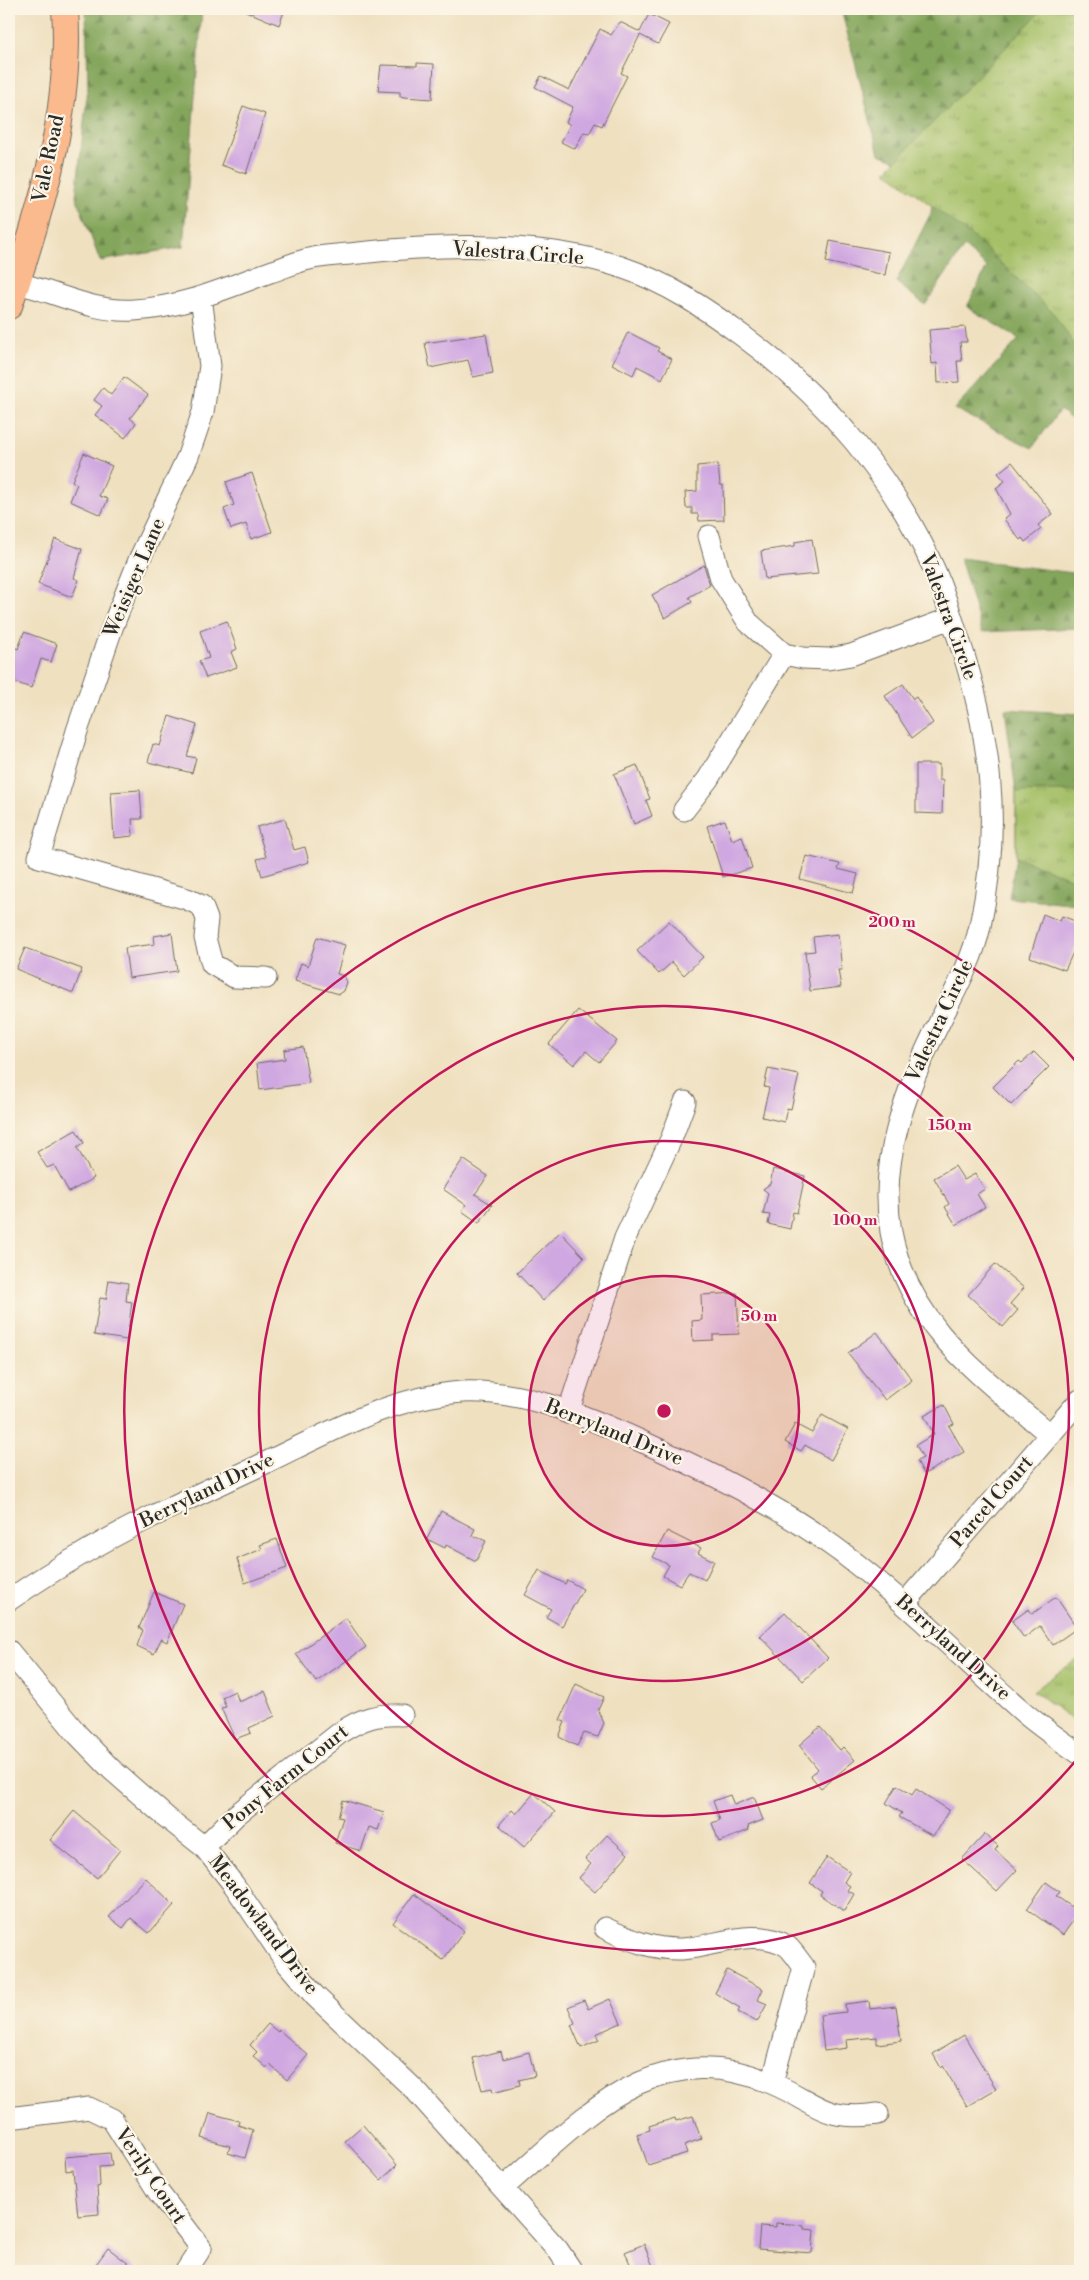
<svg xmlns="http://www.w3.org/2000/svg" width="1089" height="2280" font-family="'Libre Bodoni',serif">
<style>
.forest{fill:url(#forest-firs);stroke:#586844}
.park{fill:url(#park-tufts);stroke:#687649}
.building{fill:#d0a8e1}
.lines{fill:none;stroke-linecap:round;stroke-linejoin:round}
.minor-casing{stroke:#706a5f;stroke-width:23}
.major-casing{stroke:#706a5f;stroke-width:28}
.minor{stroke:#fff;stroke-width:21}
.major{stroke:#fbba8d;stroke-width:26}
.ring{fill:none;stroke:#c2185b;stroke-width:2.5}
.labels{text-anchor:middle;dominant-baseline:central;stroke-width:4.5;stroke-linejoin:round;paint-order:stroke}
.street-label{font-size:20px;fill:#2b2b2b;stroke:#fcf5e5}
.centre{fill:#c2185b;stroke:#fcf5e5;stroke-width:2.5}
.ring-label{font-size:15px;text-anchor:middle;font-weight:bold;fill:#c2185b;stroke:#fcf5e5;stroke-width:4.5;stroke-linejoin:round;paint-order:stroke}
</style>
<defs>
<pattern id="forest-firs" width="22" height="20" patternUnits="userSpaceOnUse" patternTransform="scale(1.25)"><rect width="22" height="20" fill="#84a65c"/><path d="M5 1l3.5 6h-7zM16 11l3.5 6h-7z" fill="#6c874c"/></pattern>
<pattern id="park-tufts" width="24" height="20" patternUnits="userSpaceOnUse" patternTransform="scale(1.25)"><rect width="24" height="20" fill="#a5c067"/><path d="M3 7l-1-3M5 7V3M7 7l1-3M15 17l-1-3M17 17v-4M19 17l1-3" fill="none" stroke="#879c55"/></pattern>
</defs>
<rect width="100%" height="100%" fill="#fcf5e5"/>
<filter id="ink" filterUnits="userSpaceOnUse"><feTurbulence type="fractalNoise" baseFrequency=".02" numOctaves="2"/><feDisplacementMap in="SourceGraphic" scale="10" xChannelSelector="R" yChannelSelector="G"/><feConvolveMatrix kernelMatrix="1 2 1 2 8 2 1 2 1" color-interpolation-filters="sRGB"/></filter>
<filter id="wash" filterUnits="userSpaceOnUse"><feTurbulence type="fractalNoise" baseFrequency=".0096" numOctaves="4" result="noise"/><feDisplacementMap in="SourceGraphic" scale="20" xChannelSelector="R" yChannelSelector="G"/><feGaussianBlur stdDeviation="1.12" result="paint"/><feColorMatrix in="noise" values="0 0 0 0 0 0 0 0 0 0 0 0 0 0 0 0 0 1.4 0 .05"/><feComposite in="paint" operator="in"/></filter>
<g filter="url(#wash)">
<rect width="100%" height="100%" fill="#efe0c0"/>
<path class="forest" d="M86,9H202L183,247L100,261L76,196L88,86Z
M841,9H1080V426L1060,410L1032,448L955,409L1019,339L967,307L987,267L964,247L925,305L896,282L931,213L935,176L879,154Z
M960,558L1080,574V628L982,632Z
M1005,709L1080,714V905L1009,898L1016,857V792Z"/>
<path class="park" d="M1043,9H1080V353L1054,314L978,241L886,171Z
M1080,791V882L1016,857V792Z
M1080,1657V1725L1033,1691Z"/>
<g id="blocks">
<path class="building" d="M241,9H285L279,25Z
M649,14L669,24L658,44L640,35L621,73L627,76L602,126L595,123L589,134L584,132L575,149L561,142L570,125L566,122L573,107L535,87L541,76L569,90L600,29L611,35L620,22L640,32Z
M417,63L434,64L432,99L404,97L400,96V92L378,91L381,65L417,66Z
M243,106L265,114L246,174L221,165Z
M830,241L889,252L885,275L826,262Z
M965,327L967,342H960L962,361H957L959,382L938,383L937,363L932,364L929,330Z
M628,332L659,348L657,351L672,359L662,379L637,366L633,375L612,364Z
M486,334L493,373L473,377L468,360L430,368L425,343Z
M124,377L148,395L130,418L136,423L125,438L95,415L102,406L94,400L103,388L111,395Z
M84,453L112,466L99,496L108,499L101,515L70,501L77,484L72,481Z
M1012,462L1053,514L1038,525L1041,529L1025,542L1022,538L1020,540L1004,519L1010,514L996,488L1005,481L998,473Z
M718,464L720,485H723L724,520L699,521L698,514H692V508H686L685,492L697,491V466Z
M252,473L272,532L251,539L246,524L231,529L224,509L234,505L226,482Z
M55,539L82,549L74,578L79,580L72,597L38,584Z
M812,539L818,574L765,579L761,551L795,546V542Z
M704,565L710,585L689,597L692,602L665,618L652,595Z
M227,621L237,649L231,652L237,667L206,678L199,661L209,658L200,631Z
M24,632L57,644L51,662L41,659L31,688L9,680V661L14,647L18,649Z
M903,684L913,699L916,697L933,723L912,738L885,696Z
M169,716L197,725L187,756L196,758L192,773L148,762L153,744L160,746Z
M916,764H939V780H943L942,814L916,813Z
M637,765L650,799L646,800L652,816L634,824L614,774Z
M140,790L142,819H132L133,836L114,838L111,792Z
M285,819L294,850L305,847L309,862L262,876L257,859L266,857L257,827Z
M725,820L732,840L742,836L752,868L723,877L707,826Z
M806,856L840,864L838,869L858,874L853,893L800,879Z
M1043,914L1060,921L1062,916L1080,923V947L1076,946L1065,970L1030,957Z
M669,921L703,957L684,975L672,962L659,974L637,951Z
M172,933L177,971L129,978L125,948L155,944L154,936Z
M838,934L842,970H838L841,987L810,991L805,952L815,951L813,937Z
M317,937L345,945L337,974L344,976L347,982L344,991L339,994L295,981L301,963L308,966Z
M25,948L82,969L73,993L16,969Z
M578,1010L617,1041L599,1062L586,1051L574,1065L549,1044Z
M303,1047L309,1083L260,1090L257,1063L285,1059L284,1050Z
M1034,1052L1049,1067L1011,1105L993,1087L1019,1061L1022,1063Z
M768,1069L799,1075L791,1109L787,1108L784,1122L762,1117L769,1088L764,1087Z
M76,1130L84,1143L77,1148L94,1178L69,1192L54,1165L47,1168L37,1152Z
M463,1159L488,1176L475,1194L492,1205L479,1223L462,1211L466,1205L443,1189Z
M955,1166L964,1180L975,1174L985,1189L977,1194L985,1207L956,1225L945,1207L949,1204L934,1178Z
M773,1169L805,1176L797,1213L793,1212L790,1229L768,1224L770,1215L763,1214L768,1193L763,1189L770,1184Z
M560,1232L584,1257L543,1301L517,1273Z
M995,1264L1024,1288L1010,1304L1018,1310L1003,1327L968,1295Z
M109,1280L128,1283L126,1301L132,1302L127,1340L94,1335L100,1298L106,1299Z
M737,1293L739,1334L713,1335V1340L693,1341L692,1321L702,1320L701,1295Z
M877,1332L912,1380L885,1400L848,1353Z
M944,1405L954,1424L949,1426L964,1452L924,1474L917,1461L923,1458L916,1445L934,1434L924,1416Z
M822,1415L848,1429L831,1460L805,1445L801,1451L785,1442L795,1424L812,1433Z
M441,1511L475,1529L472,1535L486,1541L476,1561L446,1545L445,1548L427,1539Z
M667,1531L701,1548L698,1553L714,1561L705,1580L689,1572L680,1585L663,1576L669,1565L653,1557Z
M277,1539L287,1568L245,1583L237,1559L262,1549L260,1545Z
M539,1570L565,1584L567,1580L583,1589L562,1626L546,1617L551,1609L525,1595Z
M154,1592L183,1604L167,1642L161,1639L154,1654L137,1646L143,1630L139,1628Z
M1056,1597L1077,1628L1053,1645L1040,1626L1024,1638L1012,1621L1029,1609L1032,1614Z
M785,1612L828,1658L803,1681L760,1636Z
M346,1618L366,1647L316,1682L296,1654Z
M576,1684L604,1697L598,1710L604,1723L598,1737L584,1733L577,1746L559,1737L565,1722L560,1720Z
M235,1691L239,1702L265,1691L275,1716L249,1728L251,1733L235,1739L221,1708L226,1707L222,1697Z
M820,1727L840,1750L843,1747L855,1760L821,1788L810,1775L818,1769L799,1745Z
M897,1785L912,1795L916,1789L949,1810L933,1836L899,1817L902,1813L886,1803Z
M534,1793L555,1812L524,1847L499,1825L512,1810L516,1814Z
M730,1795L734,1805L754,1797L763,1820L748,1826L749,1830L719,1842L712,1823L720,1820L713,1801Z
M343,1800L384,1812L378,1830L369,1827L361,1851L335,1843L343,1818L338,1817Z
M74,1811L120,1850L97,1878L50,1840Z
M985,1834L998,1846L995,1850L1017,1870L997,1891L962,1859Z
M607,1835L628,1854L595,1892L579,1878L591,1864L585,1859Z
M827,1857L850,1872L844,1882L850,1886L847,1890L854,1894L844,1911L820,1895L822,1891L810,1883Z
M146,1878L174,1905L149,1933L131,1918L123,1928L109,1917Z
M1046,1882L1060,1892L1056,1896L1079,1912L1063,1935L1027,1909Z
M414,1894L464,1931L443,1960L393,1923Z
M727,1970L763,1989L758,2000L767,2004L757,2022L738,2012L740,2008L715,1993Z
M610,1999L621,2023L596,2034L599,2040L581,2048L571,2025L575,2023L568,2007L584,2000L588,2009Z
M869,2001L870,2009L896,2006L901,2041L877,2044V2037L846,2040L847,2048L824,2051L820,2015L846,2012L845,2004Z
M268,2024L278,2032L279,2030L308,2055L287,2080L270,2065L267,2068L253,2056L257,2052L250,2045Z
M964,2035L996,2089L967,2106L943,2066L941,2068L933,2054Z
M501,2051L503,2059L529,2052L535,2076L519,2080L520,2085L493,2092L492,2088L482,2090L473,2058Z
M210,2113L239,2121L238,2125L253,2130L245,2158L228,2153L230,2146L202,2138Z
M693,2116L701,2139L684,2145L687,2153L648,2165L637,2134L650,2130L649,2126L675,2118L676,2121Z
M363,2125L397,2165L381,2180L345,2141Z
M110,2153L112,2166L99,2167L100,2186L97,2187L99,2214L78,2216L73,2170L66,2171L65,2157Z
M776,2223L804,2225V2229L814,2230L812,2253L758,2249L760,2226L776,2227Z
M644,2244L655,2271H633L625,2252Z
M108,2248L138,2271H91Z"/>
</g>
</g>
<g filter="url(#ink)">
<use href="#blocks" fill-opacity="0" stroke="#706a5f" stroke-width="1"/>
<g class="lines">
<g class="minor-casing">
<path id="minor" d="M16,283C55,291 93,313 134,310C181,308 226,288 270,272C283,268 296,262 309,259C325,255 343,255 359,253C441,244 542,241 621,267C666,282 705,308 744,337C825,397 893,477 934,569C944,591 950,614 958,637C991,734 1002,824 980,926C973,959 956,989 941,1019C908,1085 878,1157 891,1232C909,1327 982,1376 1050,1435
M201,297L210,366L203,412L188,456L139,560L112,628L77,731L39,857L187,899L202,906L207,919L205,938L212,964L234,977L266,978
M709,536L721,579L748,622L784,654L803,658L828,659L851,655L951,618
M684,810L708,779L784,654
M568,1413L625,1238L672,1137L685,1102
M9,1600C31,1585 54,1570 77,1557C137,1521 202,1493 265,1463C328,1433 390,1397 462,1392C527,1389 598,1421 656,1448C728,1481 797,1516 859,1566C916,1611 966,1662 1021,1710C1039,1726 1060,1740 1080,1754
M904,1604L1080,1400
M9,1651L78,1735L111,1769L166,1817L204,1847L234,1885L286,1962L315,1996L415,2090L558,2250L572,2271
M204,1847L236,1815L341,1732C363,1718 376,1714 402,1715
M605,1928C629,1940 654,1950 682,1949C714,1947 755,1926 787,1946C793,1951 799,1961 804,1967L772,2083
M9,2118L89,2108L112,2119L159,2193L201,2248L186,2271
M503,2188C583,2119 654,2034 771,2083C817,2102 822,2122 878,2114"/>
</g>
<g class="major-casing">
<path id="major" d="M9,306C41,210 72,111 65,9"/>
</g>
<use href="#minor" class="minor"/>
<use href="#major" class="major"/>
</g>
</g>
<circle cx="664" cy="1411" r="135" fill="#c2185b" fill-opacity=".12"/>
<g class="ring">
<circle cx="664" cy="1411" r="135"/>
<circle cx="664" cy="1411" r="270"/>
<circle cx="664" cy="1411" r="405"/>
<path d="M1078 1758A540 540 0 1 1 1078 1064"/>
</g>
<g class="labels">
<g class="street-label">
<text transform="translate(49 159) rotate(-78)">Vale Road</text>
<text transform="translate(518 254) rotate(4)">Valestra Circle</text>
<text transform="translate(135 578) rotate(-67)">Weisiger Lane</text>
<text transform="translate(948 617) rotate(70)">Valestra Circle</text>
<text transform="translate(940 1021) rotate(-65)">Valestra Circle</text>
<text transform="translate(614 1433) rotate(22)">Berryland Drive</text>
<text transform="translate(207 1491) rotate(-26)">Berryland Drive</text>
<text transform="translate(992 1502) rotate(-49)">Parcel Court</text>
<text transform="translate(953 1648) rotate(42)">Berryland Drive</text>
<text transform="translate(286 1778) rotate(-39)">Pony Farm Court</text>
<text transform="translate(263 1925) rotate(53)">Meadowland Drive</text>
<text transform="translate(150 2176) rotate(56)">Verily Court</text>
</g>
</g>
<circle cx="664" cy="1411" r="8" class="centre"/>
<g class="ring-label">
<text x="892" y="927">200 m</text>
<text x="950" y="1130">150 m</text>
<text x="855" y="1225">100 m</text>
<text x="759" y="1321">50 m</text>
</g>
<rect width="1089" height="2280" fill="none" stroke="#fcf5e5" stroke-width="30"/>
</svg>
